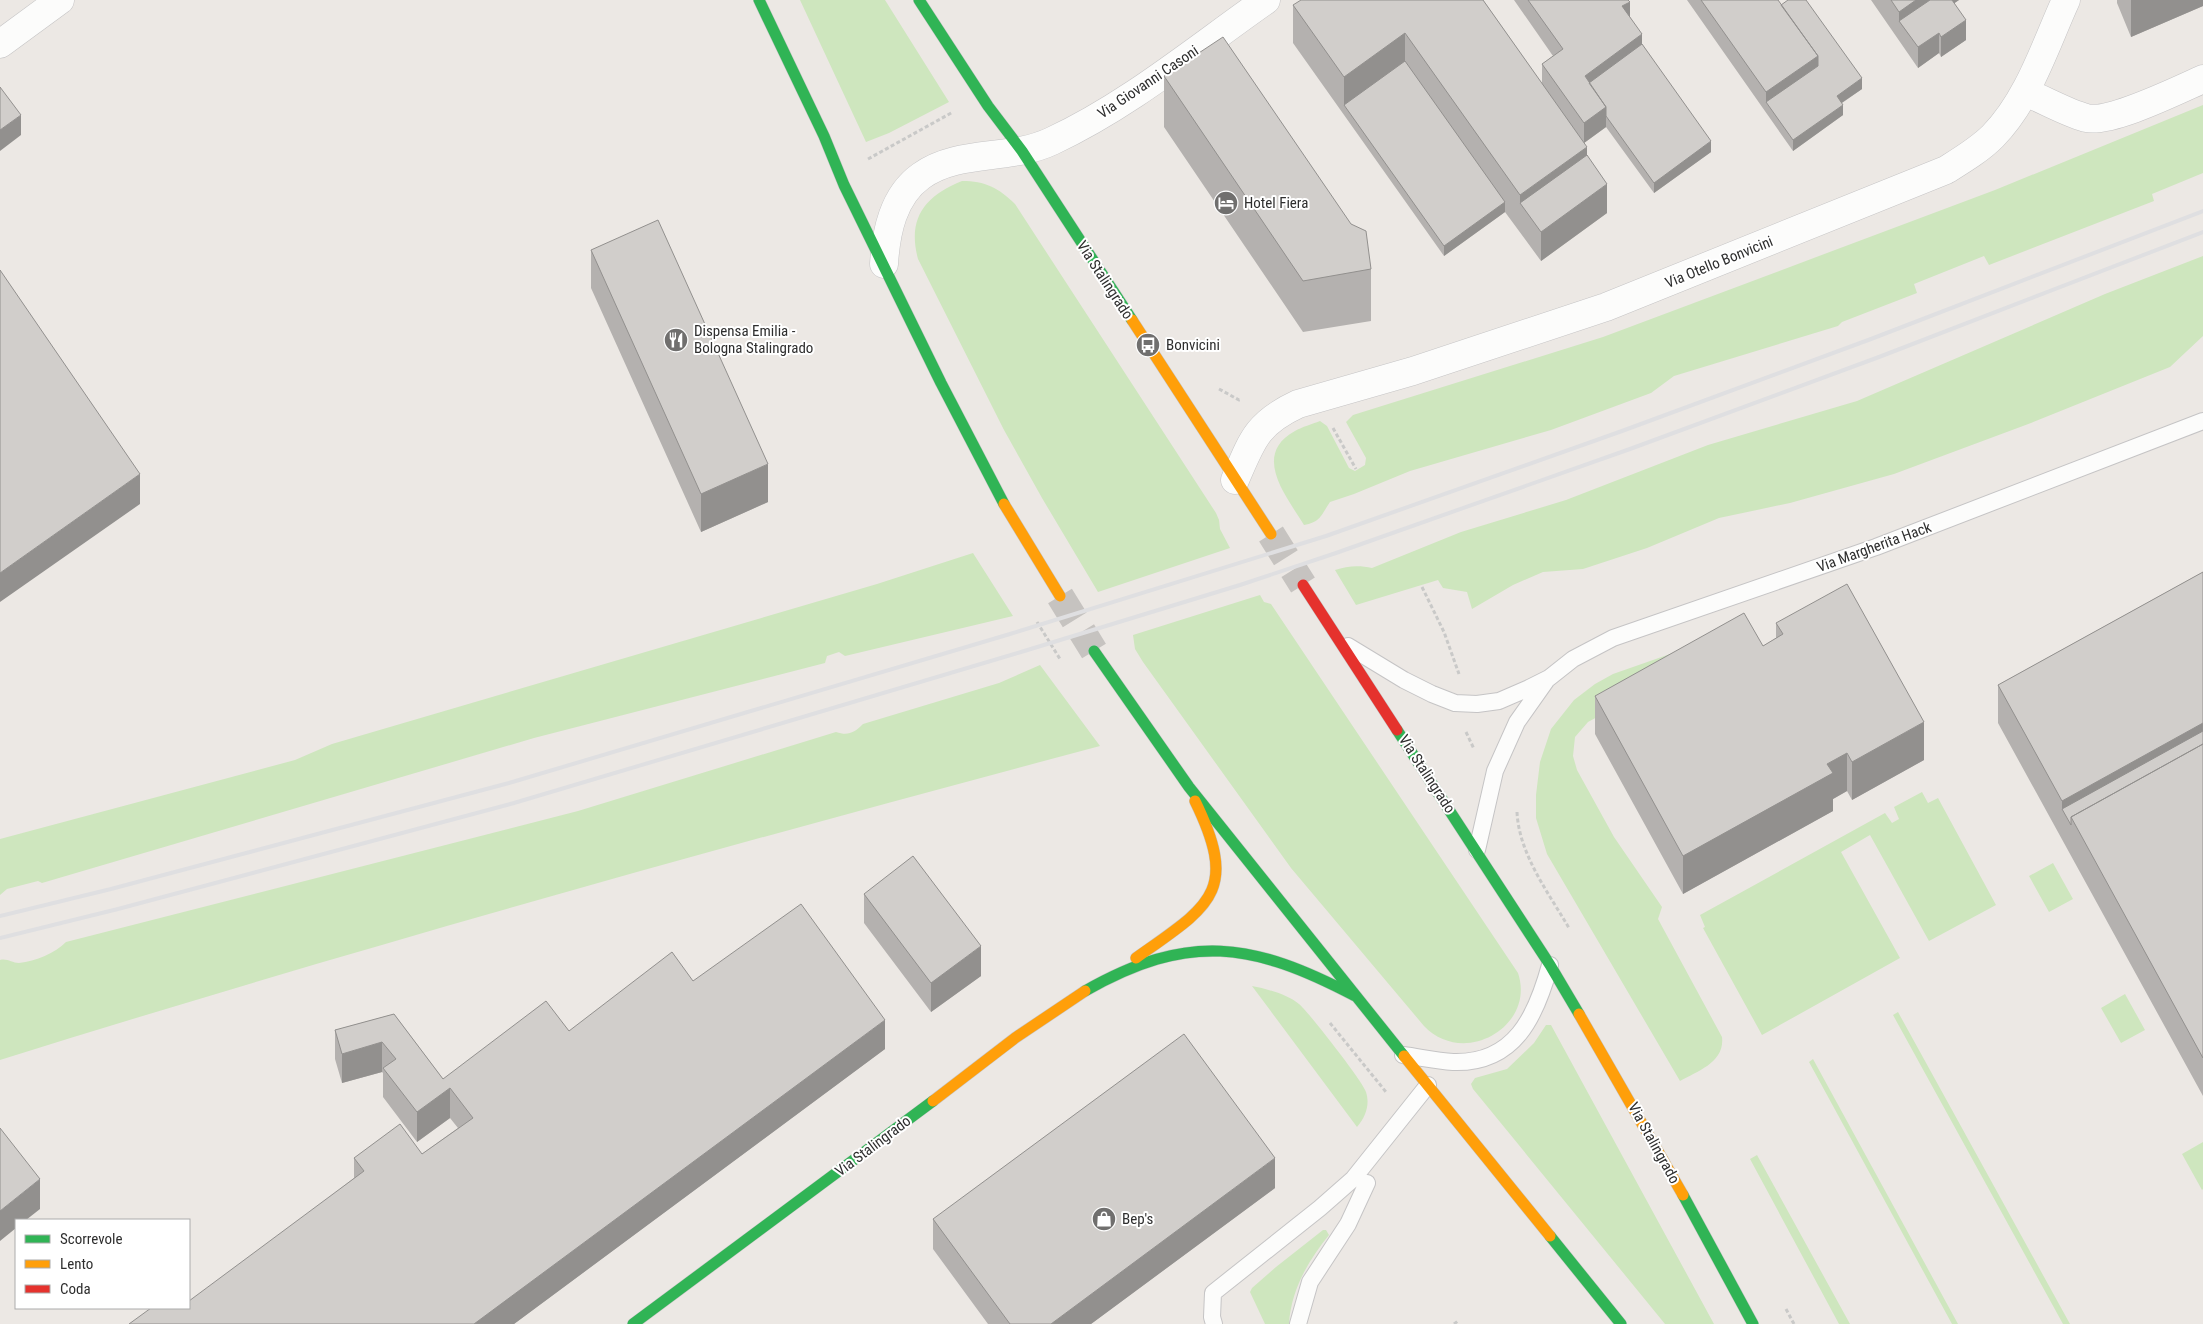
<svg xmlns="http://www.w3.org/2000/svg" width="2203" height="1324" font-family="'Roboto Condensed',sans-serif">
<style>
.green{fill:#cee6be}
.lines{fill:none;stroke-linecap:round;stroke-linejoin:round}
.primary-tunnel{stroke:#c6c3c0;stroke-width:28;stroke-dasharray:28 14;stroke-linecap:butt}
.lane-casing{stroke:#c5c4c5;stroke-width:18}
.street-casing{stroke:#c5c4c5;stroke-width:29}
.fast-casing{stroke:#c5c4c5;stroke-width:12}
.slow-casing{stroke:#c5c4c5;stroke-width:12}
.jam-casing{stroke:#c5c4c5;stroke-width:12}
.path{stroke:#c9c9c8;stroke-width:3;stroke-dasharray:4 2.5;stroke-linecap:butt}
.lane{stroke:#fcfcfb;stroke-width:16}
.street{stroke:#fcfcfb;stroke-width:28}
.fast{stroke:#30b455;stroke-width:11}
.slow{stroke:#ff9f0a;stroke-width:11}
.jam{stroke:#e5322d;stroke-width:11}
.rail{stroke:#dfdfe1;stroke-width:4}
.wall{fill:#b4b1af}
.shaded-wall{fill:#92908e}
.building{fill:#d1cecb;stroke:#92908e}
.labels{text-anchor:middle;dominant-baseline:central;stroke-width:4;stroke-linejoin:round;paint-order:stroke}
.street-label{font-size:15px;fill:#2e2e2e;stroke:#fff}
.poi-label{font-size:15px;fill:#2e2e2e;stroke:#fff;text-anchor:start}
</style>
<rect width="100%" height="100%" fill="#ece8e4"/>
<path class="green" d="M800,0H885L949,102L889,133L866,142Z
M2203,105V173L2152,194L2154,201L1989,265L1984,256L1914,284L1917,293L1842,322L1838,326L1674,376L1651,393L1551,430L1410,471L1354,494L1330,502C1321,515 1321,522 1304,525C1287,497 1251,455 1295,431C1302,427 1312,424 1320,421L1327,426L1349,468L1355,471L1365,465L1366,458L1346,422L1353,415L1603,337L1995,190Z
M962,181C985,181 999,188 1015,204L1216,513L1219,520L1220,529L1230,548L1098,592L1042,498L1004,430L918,259C907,218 925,196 962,181Z
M2203,256V336L2170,367L2031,423L1894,474L1790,503L1719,518L1647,548L1583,569L1543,572L1513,585L1472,609L1467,592L1443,588L1438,580L1356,605L1335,570C1347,566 1359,565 1372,568L1461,532L1566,500L1708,445L1857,401L2105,294Z
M973,553L1013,616L845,656L839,652L827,656L825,663L534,738L42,883L38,881L7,889L0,895V839L295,760L332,744L877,584Z
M1260,595L1264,602L1271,604L1518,973C1536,1026 1464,1068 1424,1026L1291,868L1143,662L1135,649L1133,635Z
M1739,640L1588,722L1575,737L1573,756L1577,770L1614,837L1662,907L1658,919L1722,1037C1725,1062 1698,1071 1680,1081L1547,854L1536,818V795L1540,762L1551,729L1574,700L1595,684L1613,674L1693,646Z
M1040,665L1100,746C732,844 364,946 0,1060V960C7,958 12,963 19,963C36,961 55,953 66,942L578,811L836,732C848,736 854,733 863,724L999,683Z
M1922,792L1928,803L1938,798L1996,905L1929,941L1870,835L1841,852L1900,958L1762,1035L1703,928L1705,927L1700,915L1885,813L1892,823L1899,819L1894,807Z
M2053,863L2073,899L2049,912L2029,876Z
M1252,986C1267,989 1287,994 1299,1004C1307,1010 1364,1083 1366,1092C1370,1104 1366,1117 1357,1127Z
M2125,994L2145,1030L2121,1043L2101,1008Z
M1898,1012L2070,1324H2063L1893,1015Z
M1546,1025H1551L1714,1324H1665L1473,1089L1471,1084L1475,1078L1507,1069L1534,1043Z
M1813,1059L1958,1324H1952L1809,1062Z
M2203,1142V1189L2202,1190L2182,1154Z
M1757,1155L1850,1324H1839L1750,1159Z
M1323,1230H1326L1329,1235C1308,1261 1291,1290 1289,1324H1265L1250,1292L1252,1288L1276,1267Z"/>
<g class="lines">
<path class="primary-tunnel" d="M1271,534L1303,585
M1060,596L1094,651"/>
<g class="lane-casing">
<path id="lane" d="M1348,646L1404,680L1432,694L1455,703L1477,704L1499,701L1529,688L1549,678L1573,659L1613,638L1876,547L2203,421
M1477,850L1495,771L1517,722L1546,681
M1403,1055C1419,1057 1436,1061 1453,1062C1515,1064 1536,1016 1550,965
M1214,1324L1212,1317L1213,1293L1320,1208L1353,1179L1428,1085
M1298,1324L1310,1282L1348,1224L1367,1183"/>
</g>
<g class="street-casing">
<path id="street" d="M0,44L60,0
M2025,92C2045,100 2065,112 2086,118C2110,124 2178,90 2203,79
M884,264C886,232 893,196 921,176C958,149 1010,161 1052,141C1129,105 1196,49 1266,0
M1235,480C1252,440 1257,423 1298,404L1413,371L1606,307L1946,170C1962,160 1979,150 1993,136C2029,99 2045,46 2066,0"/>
</g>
<g class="fast-casing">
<path id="fast" d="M759,0L824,136L844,185L941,383L1004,504
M919,0L988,106L1022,151L1132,320
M1094,651L1189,787L1404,1056
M1397,730L1550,965L1579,1014
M1085,991C1189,932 1252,942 1355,996
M1683,1195L1753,1324
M1550,1236L1621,1324
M633,1324L933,1101"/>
</g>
<g class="slow-casing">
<path id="slow" d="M1132,320L1271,534
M1004,504L1060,596
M1136,958C1209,906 1240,893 1195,801
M1579,1014L1683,1195
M1404,1056L1550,1236
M933,1101L1015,1038L1085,991"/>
</g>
<g class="jam-casing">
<path id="jam" d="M1303,585L1397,730"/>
</g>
<path class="path" d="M868,159L953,112
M1219,389L1239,400L1242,399
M1333,428L1356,469
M1422,587L1444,632L1459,674
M1037,622L1060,659
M1466,732L1474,749
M1517,812C1519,854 1548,892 1569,928
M1330,1023L1386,1092
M1786,1309L1794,1324
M1454,1324L1458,1321"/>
<use href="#lane" class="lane"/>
<use href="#street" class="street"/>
<use href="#fast" class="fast"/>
<use href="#slow" class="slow"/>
<use href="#jam" class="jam"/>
<path class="rail" d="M0,916L111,889L509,783L1010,634L1326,536L1622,431L1871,339L2203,211
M0,938L118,909L514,803L1021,652L1240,585L1336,553L1630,449L1879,357L2203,232"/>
</g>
<path class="wall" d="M1483,0L1542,84V64L1553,56L1514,0H1628L1630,17L1642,44L1711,152L1654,193L1606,127L1584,143L1587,155L1607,213L1541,261L1505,212L1444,256L1293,43V5Z
M1687,0H1778L1781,5L1862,89L1842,103L1843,115L1793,151Z
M1871,0H1959L1954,3L1966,40L1941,57L1939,53L1918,68Z
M2117,0H2203V6L2131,37L2117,3Z
M1164,76L1351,224L1371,269V321L1303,332L1164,127Z
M591,250L768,502L701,532L591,288Z
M2203,572V1096L1998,723V685Z
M1776,623L1924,760L1852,800L1847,791L1833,799V811L1683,894L1595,734V696L1763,646L1776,638Z
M864,894L981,976L931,1012L864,923Z
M693,981L885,1049L514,1324H129L189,1308L354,1178V1158L422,1154L458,1128L450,1118L417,1142L383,1097V1073L382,1072L342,1083L335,1059V1030L394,1014L443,1079L569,1031Z
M1275,1188L1091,1324H988L933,1249V1219Z"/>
<path class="shaded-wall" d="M1916,0H1959L1909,35L1899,21V12Z
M2131,0H2203V6L2131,37Z
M1630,2V22L1622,6Z
M1966,20V40L1941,57V37Z
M1405,33V71L1344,105V115V77Z
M1939,33V53L1918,68V47Z
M1642,34V55L1590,93L1585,76Z
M1818,56V76L1766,102V112V92Z
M1862,78V89L1837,106V96Z
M1843,105V115L1793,151V140Z
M1606,107V127L1584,143V123Z
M21,115V135L0,151V130Z
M1711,141V152L1654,193V183Z
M1587,147V185L1520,203V195Z
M1607,184V213L1541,261V232Z
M1505,202V212L1444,256V246Z
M768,464V502L701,532V494Z
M140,474V504L0,602V573Z
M1924,722V760L1852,800V762Z
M2203,723V781L2071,817L2062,809V801Z
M1847,753V791L1833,799V811L1683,894V856L1827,764Z
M981,946V976L931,1012V983Z
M885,1020V1049L514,1324H474Z
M382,1042V1072L342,1083V1054Z
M450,1088V1118L417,1142V1112Z
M1275,1158V1188L1091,1324H1051Z
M40,1179V1209L26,1220H16V1228L0,1241V1211Z"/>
<path class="building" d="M1301,0H1483L1587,147L1520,195L1405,33L1344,77L1293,5Z
M1528,0H1628L1630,2L1622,6L1642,34L1585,76L1606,107L1584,123L1542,64L1563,49Z
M1701,0H1778L1818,56L1766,92Z
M1788,0H1806L1862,78L1837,96L1843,105L1793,140L1766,102L1818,66V56L1781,5Z
M1891,0H1916L1899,12Z
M1930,0H1952L1966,20L1941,37L1939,33L1918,47L1899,21Z
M1223,37L1351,224L1366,231L1371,269L1303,281L1164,76Z
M1642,44L1711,141L1654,183L1606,116V107L1589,83Z
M1405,61L1505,202L1444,246L1344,105Z
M0,87L21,115L0,130Z
M1587,155L1607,184L1541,232L1520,203Z
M658,220L768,464L701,494L591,250Z
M0,270L140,474L0,573Z
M2203,572V723L2062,801L1998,685Z
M1847,584L1924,722L1852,762L1847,753L1827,764L1833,773L1683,856L1595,696L1744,613L1763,646L1783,634L1776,623Z
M2203,731V744L2071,817V825L2062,809Z
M2203,744V1058L2071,817Z
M913,856L981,946L931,983L864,894Z
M801,904L885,1020L474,1324H129L151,1308H189V1301L364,1171L354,1158L400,1124L422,1154L473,1118L450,1088L417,1112L383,1068L396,1059L382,1042L342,1054L335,1030L394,1014L443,1079L546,1001L569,1031L672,952L693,981Z
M1184,1034L1275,1158L1051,1324H1010L933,1219Z
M0,1128L40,1179L0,1211Z"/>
<defs>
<g id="hotel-disc" transform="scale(1.25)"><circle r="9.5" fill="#706f6e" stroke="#fff"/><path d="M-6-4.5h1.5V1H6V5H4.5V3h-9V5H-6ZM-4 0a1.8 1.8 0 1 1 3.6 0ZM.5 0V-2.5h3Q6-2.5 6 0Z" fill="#fff"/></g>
<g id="restaurant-disc" transform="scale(1.25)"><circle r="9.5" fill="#706f6e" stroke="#fff"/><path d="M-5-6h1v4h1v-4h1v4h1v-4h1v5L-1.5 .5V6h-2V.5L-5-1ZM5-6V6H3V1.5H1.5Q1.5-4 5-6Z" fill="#fff"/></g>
<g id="bus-disc" transform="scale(1.25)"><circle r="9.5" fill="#706f6e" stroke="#fff"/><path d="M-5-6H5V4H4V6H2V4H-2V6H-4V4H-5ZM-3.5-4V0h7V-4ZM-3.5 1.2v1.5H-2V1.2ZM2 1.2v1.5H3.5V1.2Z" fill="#fff"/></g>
<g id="shop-disc" transform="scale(1.25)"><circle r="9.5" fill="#706f6e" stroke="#fff"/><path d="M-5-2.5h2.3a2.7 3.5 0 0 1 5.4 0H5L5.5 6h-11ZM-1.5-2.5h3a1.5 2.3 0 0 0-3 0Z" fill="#fff"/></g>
</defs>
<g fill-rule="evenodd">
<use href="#hotel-disc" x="1226" y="203"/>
<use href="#restaurant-disc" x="676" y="340"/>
<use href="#bus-disc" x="1148" y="345"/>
<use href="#shop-disc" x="1104" y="1219"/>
</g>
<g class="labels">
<g class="street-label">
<text transform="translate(1148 82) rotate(-34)">Via Giovanni Casoni</text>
<text transform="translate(1719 262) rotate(-22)">Via Otello Bonvicini</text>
<text transform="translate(1105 280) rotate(57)">Via Stalingrado</text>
<text transform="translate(1874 547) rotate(-20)">Via Margherita Hack</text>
<text transform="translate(1427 774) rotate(57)">Via Stalingrado</text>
<text transform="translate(1654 1143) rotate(61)">Via Stalingrado</text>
<text transform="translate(873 1146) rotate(-37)">Via Stalingrado</text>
</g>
<g class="poi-label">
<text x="1244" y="203">Hotel Fiera</text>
<text x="694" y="331">Dispensa Emilia -<tspan x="694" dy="17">Bologna Stalingrado</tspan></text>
<text x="1166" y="345">Bonvicini</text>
<text x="1122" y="1219">Bep's</text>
</g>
</g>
<rect x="15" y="1219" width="175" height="90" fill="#ffffff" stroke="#ababab"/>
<rect x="25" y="1235" width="25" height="8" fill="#30b455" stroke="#ababab"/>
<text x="60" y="1244" font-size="15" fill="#2e2e2e">Scorrevole</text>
<rect x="25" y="1260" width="25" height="8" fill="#ff9f0a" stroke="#ababab"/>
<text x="60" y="1269" font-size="15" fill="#2e2e2e">Lento</text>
<rect x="25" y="1285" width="25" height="8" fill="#e5322d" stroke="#ababab"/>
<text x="60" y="1294" font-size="15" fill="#2e2e2e">Coda</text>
</svg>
